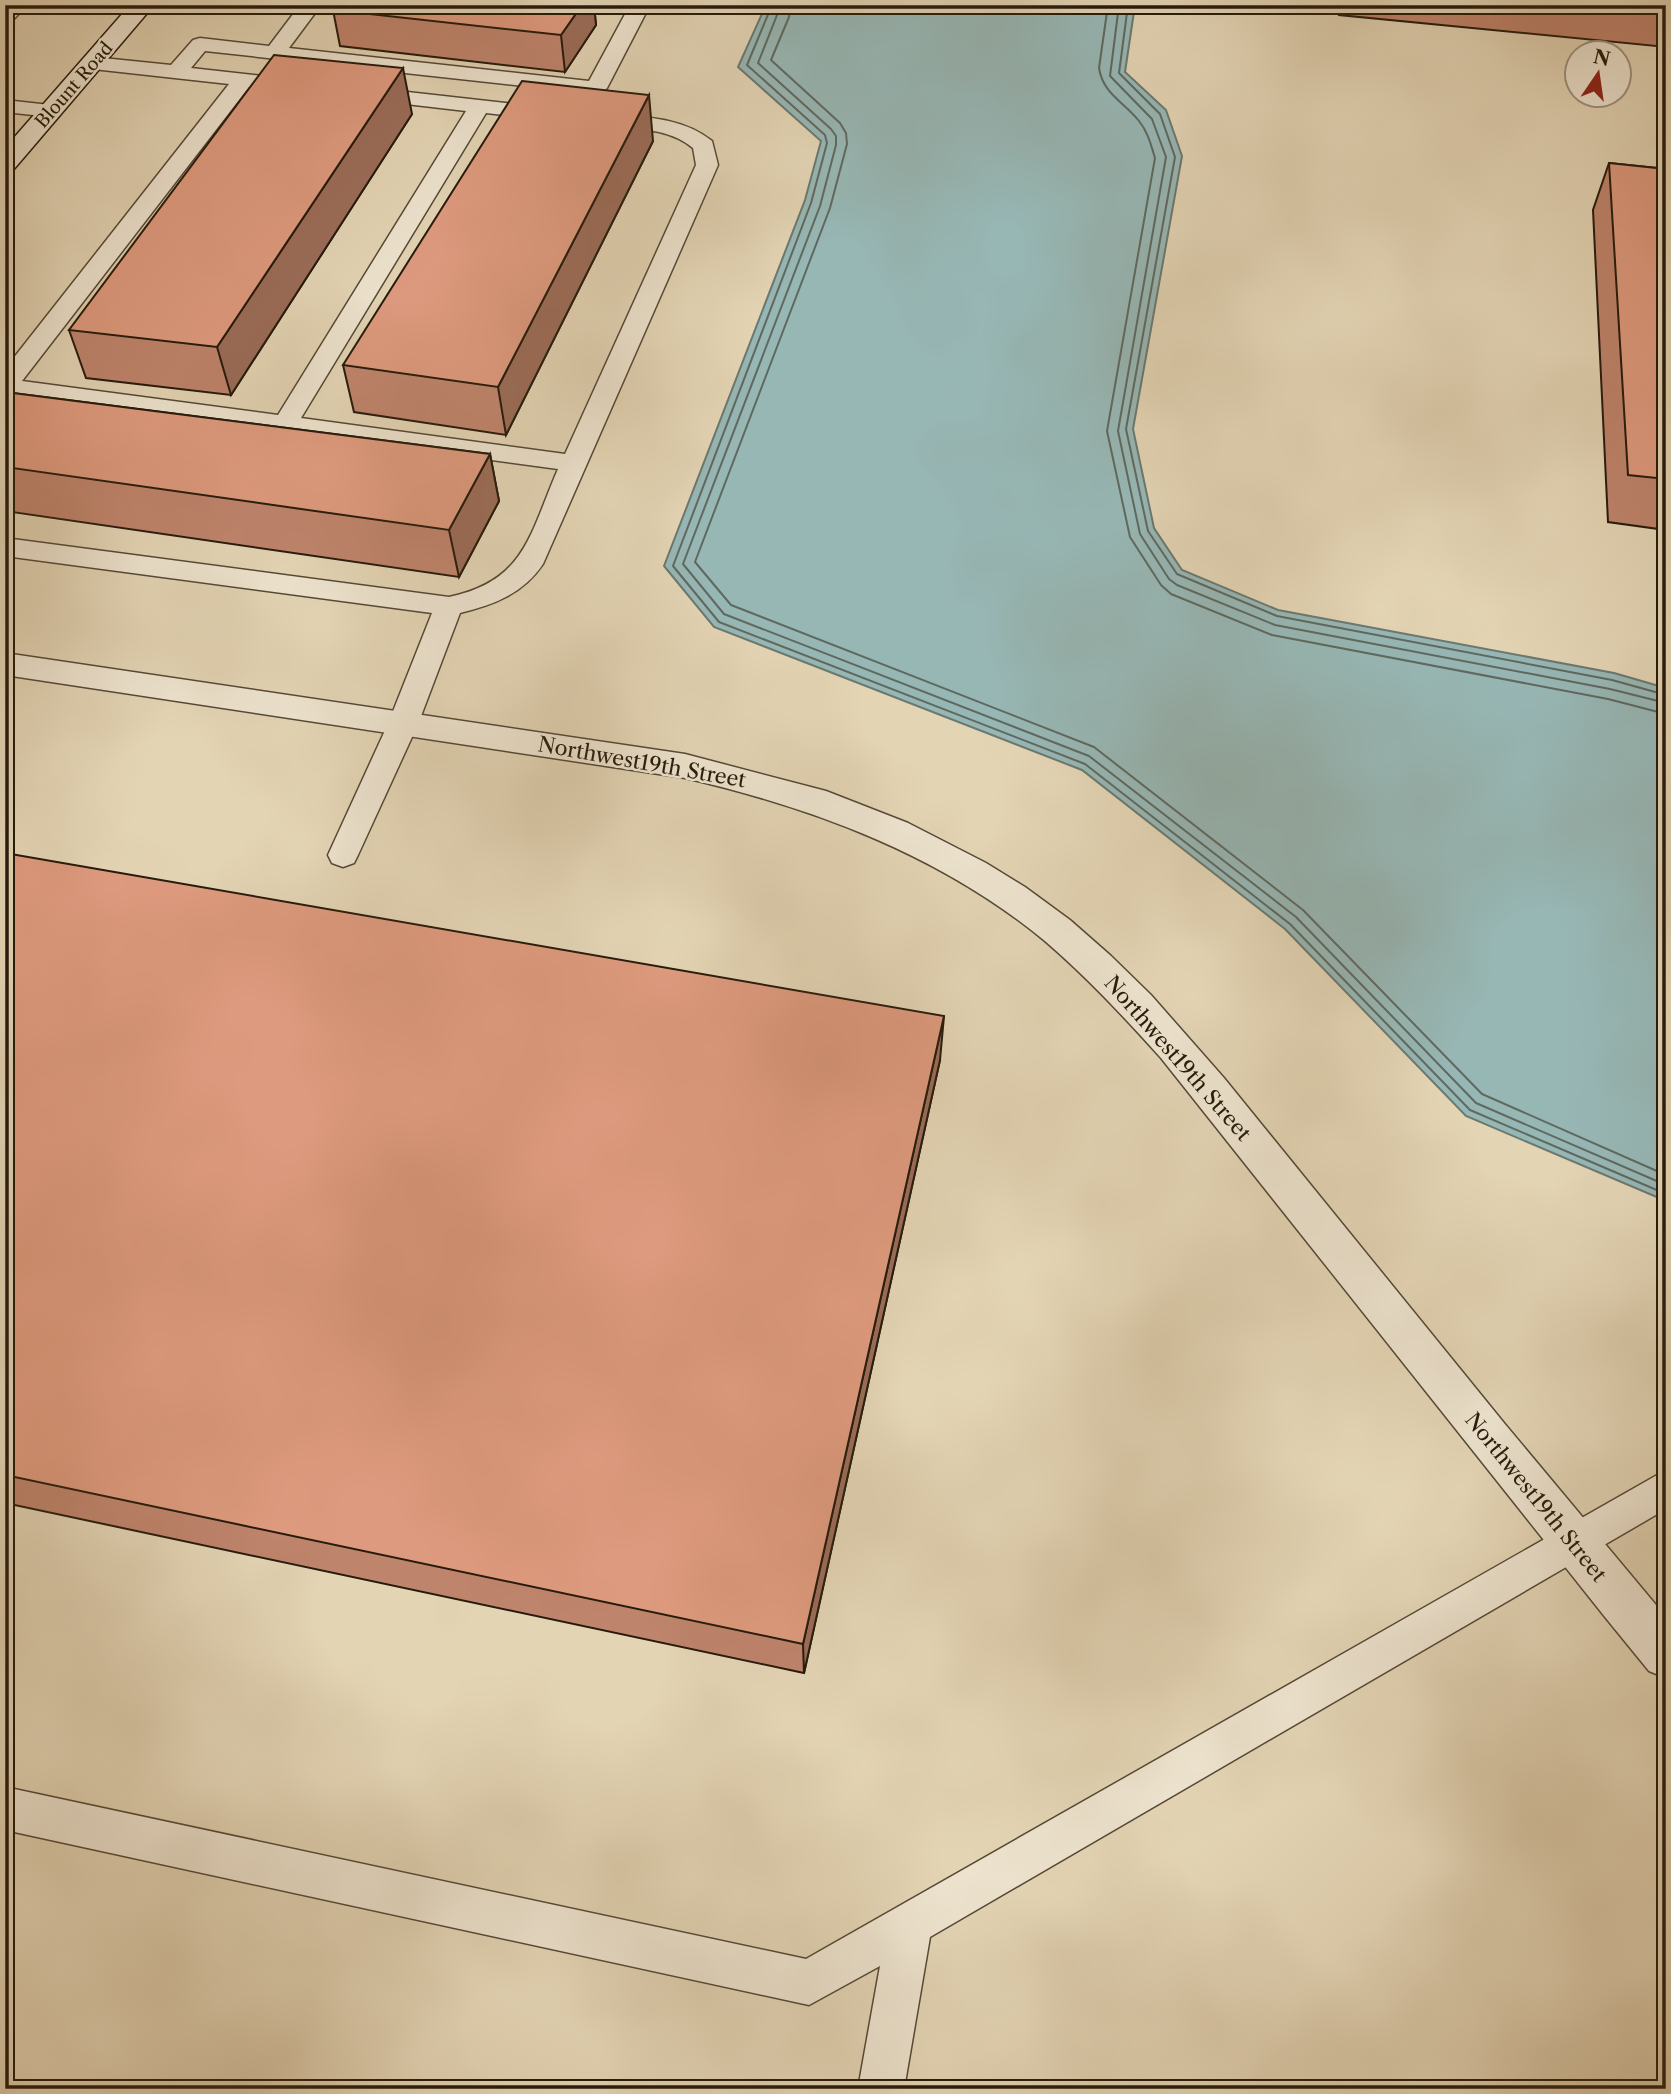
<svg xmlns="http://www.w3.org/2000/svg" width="1671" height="2094" font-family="'Libre Caslon Text',serif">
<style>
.water{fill:#97b7b5;stroke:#6a7971;stroke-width:2}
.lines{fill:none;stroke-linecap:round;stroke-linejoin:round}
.shore{stroke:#5e6960;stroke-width:2}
.lane-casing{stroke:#554936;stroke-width:3}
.street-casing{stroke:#554936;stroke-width:3}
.secondary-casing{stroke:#261b0c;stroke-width:3}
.lane{fill:#ede3ce;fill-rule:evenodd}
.street{fill:#ede3ce;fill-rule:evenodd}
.secondary{fill:#ede3ce;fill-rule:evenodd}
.wall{fill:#bf846c;stroke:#261b0c;stroke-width:2}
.shaded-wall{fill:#9b6c58;stroke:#261b0c;stroke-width:2}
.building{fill:#de9a7e;stroke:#261b0c;stroke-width:2}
.labels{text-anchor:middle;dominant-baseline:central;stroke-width:5;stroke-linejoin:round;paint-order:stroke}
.far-street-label{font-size:18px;fill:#261b0c;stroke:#ede3ce}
.street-label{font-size:21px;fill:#261b0c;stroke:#ede3ce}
</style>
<rect width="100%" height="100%" fill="#e3d4b4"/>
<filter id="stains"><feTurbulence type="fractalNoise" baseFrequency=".00286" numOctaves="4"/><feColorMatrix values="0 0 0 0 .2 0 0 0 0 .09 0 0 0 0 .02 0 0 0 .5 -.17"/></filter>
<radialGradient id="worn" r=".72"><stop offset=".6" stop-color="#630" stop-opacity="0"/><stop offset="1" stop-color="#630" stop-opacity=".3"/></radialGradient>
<path class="water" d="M766,5H1135L1125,72L1166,110L1182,156L1133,429L1154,528L1182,570L1278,610L1614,673L1666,688V1201L1466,1116L1285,929L1082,770L714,627L664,566L805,200L821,141L738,67Z"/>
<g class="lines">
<path class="shore" d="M772,5L747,65L825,135L827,143L811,203L673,566L719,622L1085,764L1290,924L1470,1110L1666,1194
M781,5L758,63L831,129L836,136V145L820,206L683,564L724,614L1089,756L1296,917L1476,1103L1666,1185
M791,5L789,17L771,60L840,123L846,133L847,144L830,208L695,562L731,605L1094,747L1303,910L1482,1094L1666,1175
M1108,5L1099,68C1103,94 1124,102 1139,121C1148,132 1151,145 1155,158L1107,431L1130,537L1161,585L1171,594L1272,635L1608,699L1666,714
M1119,5L1110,76L1152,119L1166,157L1118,431L1140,534L1169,579L1177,585L1275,625L1610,689L1666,703
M1128,5L1119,73L1160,114L1175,157L1126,429L1148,531L1177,574L1277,616L1612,680L1666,695"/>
<g class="lane-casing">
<path id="lane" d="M5,5H27L12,21L5,23Z
M300,5H321L289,48L589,81L630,5H650L607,88L603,92L596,94L205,51L191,68L299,80L306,82L310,86L306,90L299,92L249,87L22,381L278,415L466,111L363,99L356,97L352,93L356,89L363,87L550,108L558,109L561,114L558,119L550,120L486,113L301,418L565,454L696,165L693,148C669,128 637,129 607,126L599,125L596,120L599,115L607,114C644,117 682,117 712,141L718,165L543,564C523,594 493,605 460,613L418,724L358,855L354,863L343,867L332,863L328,855L388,724L432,613L5,556V538L449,597C526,581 530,533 558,469L5,394V369L229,84L93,69L86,67L83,63L86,59L93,57L171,65L193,40L200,38L269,46Z
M5,100L59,106L62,111L59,116L51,117L5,112Z
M1666,1470V1509L930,1937L904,2089H858L880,1966L809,2005L5,1830V1787L806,1959Z"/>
</g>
<g class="street-casing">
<path id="street" d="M5,653L685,754L826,791L908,823L986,863L1025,887L1070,920L1111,956L1151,995L1224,1078L1504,1423L1666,1617V1678L1649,1671L1605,1617L1161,1058C1124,1017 1087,977 1045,941C941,855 814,808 685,778L5,675Z"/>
</g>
<g class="secondary-casing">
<path id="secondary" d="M130,5H154L14,169L5,172V148Z"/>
</g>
<use href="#lane" class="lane"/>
<use href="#street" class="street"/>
<use href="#secondary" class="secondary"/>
</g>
<path class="wall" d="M337,5H594L596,25L565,72L340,46L333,10Z
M1340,5H1666V47L1339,15Z
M412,114L231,395L86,378L69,330Z
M653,141L506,435L354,412L343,365Z
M1609,163L1666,169V530L1608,522L1593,210Z
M5,392L490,454L499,501L459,577L5,511Z
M5,853L940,1060L804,1673L5,1503Z"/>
<path class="shaded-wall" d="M582,5H594L596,25L565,72L561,35Z
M403,68L412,114L231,395L217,347Z
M649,95L653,141L506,435L498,387Z
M490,454L499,501L459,577L449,530Z
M944,1016L940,1060L804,1673L803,1644Z"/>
<path class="building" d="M337,5H582L561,35L333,10Z
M274,55L403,68L217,347L69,330Z
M522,81L649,95L498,387L343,365Z
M1609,163L1666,169V479L1628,475Z
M5,392L490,454L449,530L5,467Z
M5,853L944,1016L803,1644L5,1475Z"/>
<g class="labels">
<g class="far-street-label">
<text transform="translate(74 85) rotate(-49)">Blount Road</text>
</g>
<g class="street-label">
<text transform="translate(642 762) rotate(10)">Northwest19th Street</text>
<text transform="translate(1178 1058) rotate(49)">Northwest19th Street</text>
<text transform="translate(1536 1497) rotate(51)">Northwest19th Street</text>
</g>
</g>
<rect width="1671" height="2094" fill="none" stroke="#e3d4b4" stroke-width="28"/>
<rect x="7" y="7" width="1657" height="2080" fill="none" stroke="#261b0c" stroke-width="3.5"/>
<rect x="14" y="14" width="1643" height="2066" fill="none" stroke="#261b0c" stroke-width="2"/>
<g transform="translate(1598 74) rotate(13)"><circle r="33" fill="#ede3ce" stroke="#9d9380" stroke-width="2"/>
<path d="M0-5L12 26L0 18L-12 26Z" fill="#8f2418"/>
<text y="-10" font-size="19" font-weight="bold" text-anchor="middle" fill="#261b0c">N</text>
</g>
<rect width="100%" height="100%" filter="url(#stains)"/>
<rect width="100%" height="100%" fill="url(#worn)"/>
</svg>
